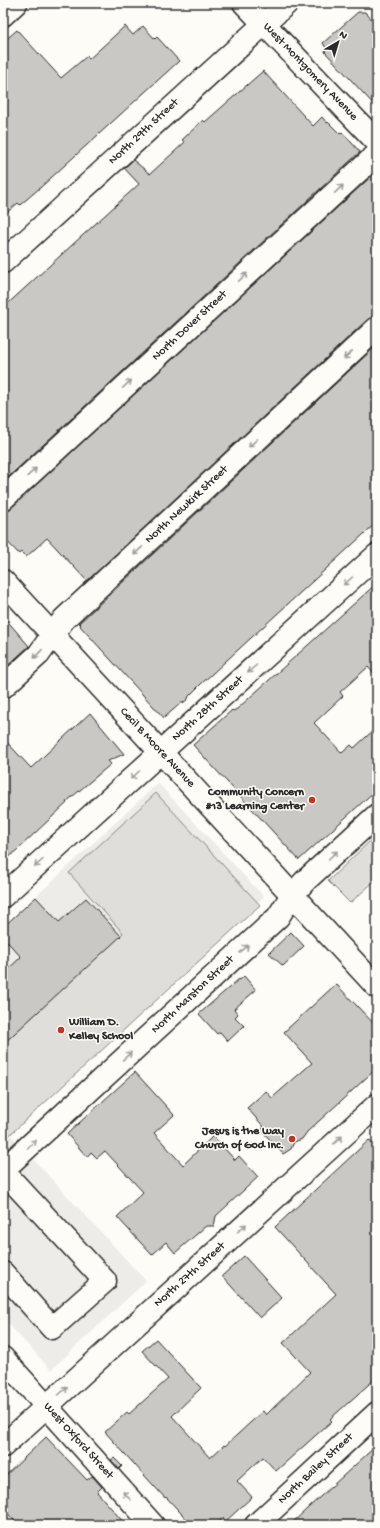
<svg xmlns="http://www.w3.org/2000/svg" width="380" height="1528" font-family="'Gochi Hand',sans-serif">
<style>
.built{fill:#edece8}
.green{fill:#dfdeda;stroke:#858482}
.building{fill:#c9c8c4;stroke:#2b2b2b}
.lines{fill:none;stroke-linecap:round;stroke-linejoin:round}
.minor-casing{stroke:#2b2b2b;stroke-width:25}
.minor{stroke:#fdfcf7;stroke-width:22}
.oneway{stroke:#9e9e9b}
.poi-dot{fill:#c8321e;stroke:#fdfcf7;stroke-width:1.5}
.labels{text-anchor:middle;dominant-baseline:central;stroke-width:3;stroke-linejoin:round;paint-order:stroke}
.street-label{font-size:12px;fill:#2b2b2b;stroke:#fdfcf7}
.poi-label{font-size:12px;font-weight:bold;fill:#2b2b2b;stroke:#fdfcf7;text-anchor:end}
</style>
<rect width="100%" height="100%" fill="#fdfcf7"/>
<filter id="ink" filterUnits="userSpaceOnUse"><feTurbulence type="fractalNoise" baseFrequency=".025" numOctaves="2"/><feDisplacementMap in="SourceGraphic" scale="8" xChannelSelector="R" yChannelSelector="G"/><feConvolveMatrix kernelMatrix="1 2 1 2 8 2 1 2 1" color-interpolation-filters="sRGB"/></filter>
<g filter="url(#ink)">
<path class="built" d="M158,783L264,897L9,1133L146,1281L51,1370L3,1318V927Z"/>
<path class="green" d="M156,793L260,905L3,1141V1044L123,933L69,873Z
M377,837V879L350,903L328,881L373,838Z"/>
<path class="building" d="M358,12H365L377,25V108L325,52L326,48L323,43Z
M125,26L133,35L143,26L155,39L157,37L179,61L41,187L20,205L18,203L3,216V42L17,30L61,78L87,56L89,59Z
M263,71L313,126L322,117L327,123L328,122L340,134L342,132L360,152L3,482V308L139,184L124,168L133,160L150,174L185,142L182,140L203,120L205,122Z
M377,171V316L368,319L87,581L47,538L26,557L21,552L19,554L3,537V511L11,508Z
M377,345V522L201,684L189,696L188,699L183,703H181L164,718L80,626L81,625L79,623Z
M377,583V677L368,667L340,692L343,696L314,723L342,753L351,745L354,748L377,727V789L299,860L193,745L232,710L233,711L237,709Z
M3,616L29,646L3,670Z
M90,713L124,754L108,761L111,764L66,802L67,803L3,863V738L31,768Z
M36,897L59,922L86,898L121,936L3,1044V974L21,957L3,937V927Z
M291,932L304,946L283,966L269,953Z
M244,976L256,990L234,1009L238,1014L235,1017L244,1026L228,1041L220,1032L217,1034L199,1014L239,979L240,980Z
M336,984L377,1027V1068L307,1132L302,1139L294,1142L291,1149L283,1154L261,1130L264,1127L247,1108L266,1091L272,1098L312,1063L284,1032Z
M135,1072L174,1115L154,1133L183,1165L213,1136L235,1160L239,1156L258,1177L216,1216L214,1226H206L175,1253L166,1242L152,1255L117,1217L143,1192L105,1151L97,1158L91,1152L87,1157L67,1134Z
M369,1140L377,1149V1377L330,1419L332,1421L315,1436L276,1471L263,1457L237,1481L252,1497L226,1521L223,1518L215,1525H192L166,1497L165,1498L105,1432L127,1412L129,1414L168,1379L142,1351L156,1339L201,1388L172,1416L210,1458L224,1445L225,1446L263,1411L266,1415L310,1372L283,1343L336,1294L275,1227Z
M244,1256L282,1298L260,1318L222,1276Z
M46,1437L87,1480L92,1476L102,1487L97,1492L126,1525H18L3,1508V1478Z
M377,1445V1525H290L309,1507Z
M114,1458L122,1466L119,1469L111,1460Z"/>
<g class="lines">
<g class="minor-casing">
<path id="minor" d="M244,3L377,142
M3,15L16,3
M3,262L287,3
M3,499L377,154
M3,581L377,987
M3,687L39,654L64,619L377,328
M3,896L377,555
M3,1170L278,917L292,895L305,881L377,815
M3,1171L105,1281L52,1328L3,1273
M3,1358L153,1525
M3,1446L377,1105
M256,1525L377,1413"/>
</g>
<use href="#minor" class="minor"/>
</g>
<defs><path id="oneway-shaft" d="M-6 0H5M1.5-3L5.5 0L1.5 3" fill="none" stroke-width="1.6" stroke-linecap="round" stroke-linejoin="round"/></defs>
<g class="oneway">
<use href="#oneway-shaft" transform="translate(339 189) rotate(-43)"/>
<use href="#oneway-shaft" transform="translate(243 277) rotate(-43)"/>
<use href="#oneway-shaft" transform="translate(348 355) rotate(137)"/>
<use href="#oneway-shaft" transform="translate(127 384) rotate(-43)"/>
<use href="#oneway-shaft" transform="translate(253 443) rotate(137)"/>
<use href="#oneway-shaft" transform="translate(32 472) rotate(-43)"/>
<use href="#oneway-shaft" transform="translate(138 551) rotate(137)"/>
<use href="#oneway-shaft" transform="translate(348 581) rotate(138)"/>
<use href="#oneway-shaft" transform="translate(38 654) rotate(133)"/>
<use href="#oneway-shaft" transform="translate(252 669) rotate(138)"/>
<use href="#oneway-shaft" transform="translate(135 775) rotate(138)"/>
<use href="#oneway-shaft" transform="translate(333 855) rotate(-42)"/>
<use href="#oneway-shaft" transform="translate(39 863) rotate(138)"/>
<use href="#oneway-shaft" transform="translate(244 949) rotate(-43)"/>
<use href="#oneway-shaft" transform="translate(127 1056) rotate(-43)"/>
<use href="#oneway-shaft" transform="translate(338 1140) rotate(-42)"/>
<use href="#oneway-shaft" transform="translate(32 1144) rotate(-43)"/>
<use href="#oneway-shaft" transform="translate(242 1228) rotate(-42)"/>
<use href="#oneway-shaft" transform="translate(63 1391) rotate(-42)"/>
<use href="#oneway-shaft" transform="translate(127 1496) rotate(-132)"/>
</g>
</g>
<g class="poi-dot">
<circle cx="312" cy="800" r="4"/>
<circle cx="61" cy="1030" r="4"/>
<circle cx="292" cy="1139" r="4"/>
</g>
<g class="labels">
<g class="street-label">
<text transform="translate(310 72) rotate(46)">West Montgomery Avenue</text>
<text transform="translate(144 132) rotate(-43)">North 29th Street</text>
<text transform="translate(190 326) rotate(-43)">North Dover Street</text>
<text transform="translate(187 505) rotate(-43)">North Newkirk Street</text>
<text transform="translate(208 709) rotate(-42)">North 28th Street</text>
<text transform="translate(157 748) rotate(47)">Cecil B Moore Avenue</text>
<text transform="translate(193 995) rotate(-43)">North Marston Street</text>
<text transform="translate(190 1275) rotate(-42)">North 27th Street</text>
<text transform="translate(78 1441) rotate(48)">West Oxford Street</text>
<text transform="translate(316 1469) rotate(-43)">North Bailey Street</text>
</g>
<g class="poi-label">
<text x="304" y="793">Community Concern<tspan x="304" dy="14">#13 Learning Center</tspan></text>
<text x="69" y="1023" text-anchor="start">William D.<tspan x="69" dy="14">Kelley School</tspan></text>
<text x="284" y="1132">Jesus is the way<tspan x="284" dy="14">Church of God Inc.</tspan></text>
</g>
</g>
<rect width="380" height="1528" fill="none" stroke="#fdfcf7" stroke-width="16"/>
<rect x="8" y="8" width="364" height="1512" fill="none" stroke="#2b2b2b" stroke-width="1.5" filter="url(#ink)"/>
<g transform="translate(338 42) rotate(38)" stroke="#fdfcf7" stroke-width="3" paint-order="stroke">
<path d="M0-3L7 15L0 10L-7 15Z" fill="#2b2b2b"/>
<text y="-6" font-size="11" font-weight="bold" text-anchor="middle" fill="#2b2b2b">N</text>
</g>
</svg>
